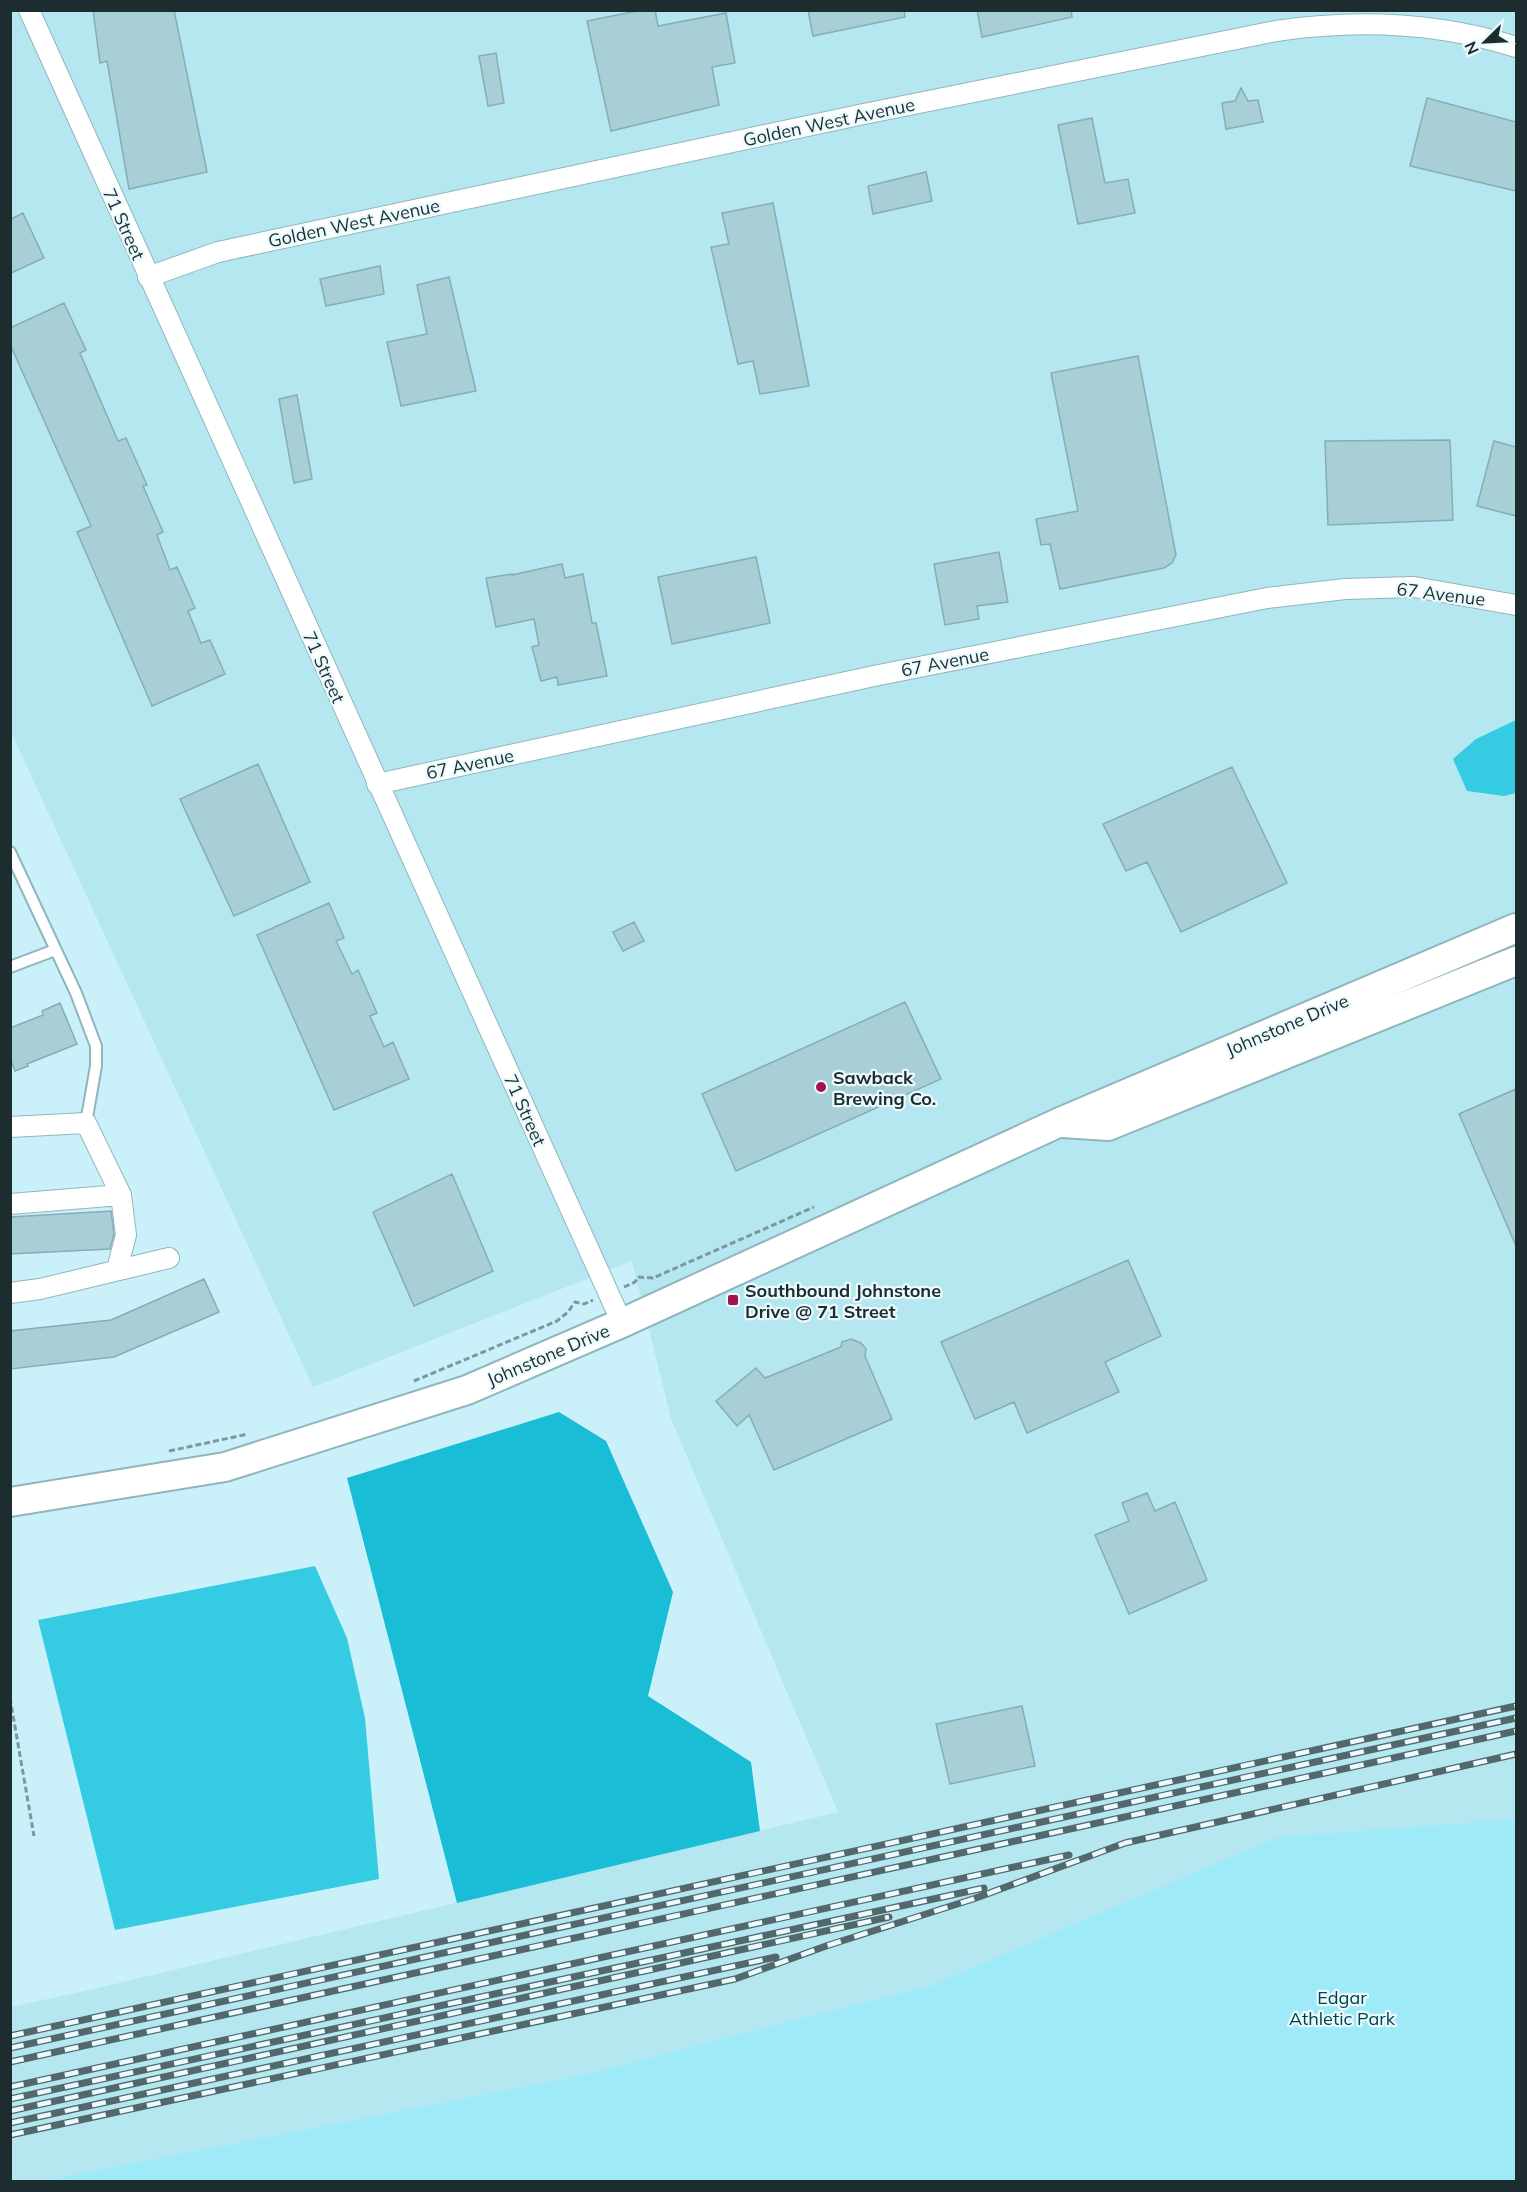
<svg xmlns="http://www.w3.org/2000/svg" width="1527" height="2192" font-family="Mulish,sans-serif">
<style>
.built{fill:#b5e7f0}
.green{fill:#9eeaf8}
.forest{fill:#19bdd5}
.water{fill:#35cce3}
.building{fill:#a8ced6;stroke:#87adb4;stroke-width:1.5}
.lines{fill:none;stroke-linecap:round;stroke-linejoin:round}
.service-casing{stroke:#90b6bd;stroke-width:14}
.minor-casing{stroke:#90b6bd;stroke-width:22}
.secondary-casing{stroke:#90b6bd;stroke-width:32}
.path{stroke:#7c989e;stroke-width:3;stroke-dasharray:6 3;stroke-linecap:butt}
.service{stroke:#fff;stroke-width:10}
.minor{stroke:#fff;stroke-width:20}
.secondary{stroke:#fff;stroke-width:28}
.rail-casing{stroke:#52686d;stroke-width:7}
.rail{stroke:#eafafd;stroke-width:4.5;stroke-dasharray:14;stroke-linecap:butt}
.poi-dot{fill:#a4114f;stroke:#eafafd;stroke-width:2}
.labels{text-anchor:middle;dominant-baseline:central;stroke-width:4.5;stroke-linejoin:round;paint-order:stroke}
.street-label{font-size:18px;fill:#1d2c2f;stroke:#eafafd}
.poi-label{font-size:18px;font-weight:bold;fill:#1d2c2f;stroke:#eafafd;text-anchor:start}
.park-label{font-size:18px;fill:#00424c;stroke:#eafafd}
</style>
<rect width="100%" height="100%" fill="#caf1f9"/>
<path class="built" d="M11,11H1516V1819L1278,1837L932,1985L574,2077L42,2181H11L10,2007L85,1991L838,1812L671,1419L632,1261L313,1387L11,732Z"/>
<path class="green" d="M1516,1819V2181H42L574,2077L932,1985L1278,1837Z"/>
<path class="forest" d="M559,1412L606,1441L673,1592L648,1696L751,1762L760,1831L457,1903L347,1478Z"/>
<path class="water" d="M1516,720V793L1504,796L1467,791L1453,759L1476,739Z
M315,1566L347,1638L365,1718L379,1879L115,1930L38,1620Z"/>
<path class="building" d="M93,10H174L207,172L129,189L107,61L100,63Z
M642,10H655L658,26L726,13L735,63L712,67L719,105L611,131L587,21Z
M808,10H904L905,17L813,36Z
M977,10H1071L1072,17L982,37Z
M496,53L504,103L488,106L479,56Z
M1241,88L1248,101L1258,100L1263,122L1226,129L1222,103L1235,101Z
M1427,98L1516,122V191L1410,166Z
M1092,118L1105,183L1128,179L1135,213L1078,224L1058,125Z
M926,172L932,201L873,214L868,186Z
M773,203L809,386L760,394L753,361L738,364L711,247L729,244L722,213Z
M23,213L44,258L11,273V219Z
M380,266L384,294L326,306L320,279Z
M449,277L476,391L401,406L387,342L427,334L417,285Z
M64,303L86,350L80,353L118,441L126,438L147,485L143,486L163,532L157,535L170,570L177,567L195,608L188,611L201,643L210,640L225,674L152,706L77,532L91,526L10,344V328Z
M1138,356L1176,555L1172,563L1164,568L1060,589L1050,544L1041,545L1036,519L1078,511L1051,373Z
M297,395L312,479L294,483L279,399Z
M1450,440L1453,520L1328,525L1325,441Z
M1494,441L1516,447V516L1477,506Z
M999,552L1008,602L977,606L979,619L945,625L934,564Z
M756,557L770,623L672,644L658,577Z
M562,564L565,578L583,574L592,623H596L607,676L558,685L557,677L541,681L532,647L539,645L534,619L496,627L486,578L512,574V575Z
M258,764L310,882L234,916L180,799Z
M1232,767L1287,883L1181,932L1147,862L1126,871L1103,824Z
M329,903L344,938L336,941L352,974L358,970L377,1013L370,1016L384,1047L393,1042L409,1079L334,1110L257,935Z
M634,922L644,941L623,951L613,932Z
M905,1002L941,1079L736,1171L702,1094Z
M60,1003L77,1044L27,1064L28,1066L15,1071L10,1058V1028L43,1015L42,1011Z
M1516,1089V1246L1459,1114Z
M452,1174L493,1271L414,1306L373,1212Z
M111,1211L114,1234L110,1249L10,1254V1217Z
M1128,1260L1161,1336L1105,1362L1119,1392L1027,1433L1014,1402L975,1419L941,1342Z
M204,1279L219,1312L114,1357L10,1369V1331L111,1320Z
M851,1339L861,1343L866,1349L865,1356L892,1419L774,1470L749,1415L737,1426L716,1401L756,1368L765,1378L841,1347L842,1342Z
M1147,1493L1155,1511L1175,1502L1207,1580L1129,1614L1095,1535L1129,1521L1122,1503Z
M1022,1706L1035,1766L950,1784L936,1724Z"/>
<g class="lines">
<g class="service-casing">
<path id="service" d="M10,852L76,993L96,1046V1066L86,1123
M10,967L55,950"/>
</g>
<g class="minor-casing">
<path id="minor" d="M29,10L622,1323
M148,277L218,252L859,115L1276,31C1358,19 1437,22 1516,47
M377,784L874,676L1267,598L1345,589L1414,587L1516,605
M10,1127L86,1123L121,1195L126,1235L117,1269
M10,1204L121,1195
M10,1293L40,1289L169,1258"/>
</g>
<g class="secondary-casing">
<path id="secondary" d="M1063,1123L1108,1126L1516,961
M10,1502L225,1467L467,1390L622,1323L1058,1123L1516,928"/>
</g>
<path class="path" d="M624,1287L635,1282L638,1277L653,1278L814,1207
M414,1381L557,1321L568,1312L575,1302L584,1304L593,1300
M169,1451L248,1434
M10,1698L34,1836"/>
<use href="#service" class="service"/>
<use href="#minor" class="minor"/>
<use href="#secondary" class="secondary"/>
<g class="rail-casing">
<path id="rail" d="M10,2036L1516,1706
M10,2048L1516,1718
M10,2062L1516,1731
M10,2087L1069,1855
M10,2099L984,1888
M10,2111L889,1917
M10,2123L776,1957
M10,2135L735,1979L826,1946L976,1898L1125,1843L1516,1754"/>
</g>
<use href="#rail" class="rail"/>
</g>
<g class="poi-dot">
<circle cx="821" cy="1087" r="6"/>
<rect x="727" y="1294" width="12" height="12" rx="3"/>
</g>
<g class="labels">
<g class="street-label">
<text transform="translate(829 122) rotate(-12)">Golden West Avenue</text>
<text transform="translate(354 223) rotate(-12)">Golden West Avenue</text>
<text transform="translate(124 224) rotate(66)">71 Street</text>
<text transform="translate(1441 594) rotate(7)">67 Avenue</text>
<text transform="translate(945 662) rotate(-11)">67 Avenue</text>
<text transform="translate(324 667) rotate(66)">71 Street</text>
<text transform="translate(470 764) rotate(-12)">67 Avenue</text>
<text transform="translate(1287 1025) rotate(-23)">Johnstone Drive</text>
<text transform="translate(525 1110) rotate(66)">71 Street</text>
<text transform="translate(548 1355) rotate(-23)">Johnstone Drive</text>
</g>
<g class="poi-label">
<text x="833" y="1077">Sawback<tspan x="833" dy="21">Brewing Co.</tspan></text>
<text x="745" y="1290">Southbound Johnstone<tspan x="745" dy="21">Drive @ 71 Street</tspan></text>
</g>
<g class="park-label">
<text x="1342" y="1997">Edgar<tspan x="1342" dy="21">Athletic Park</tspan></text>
</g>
</g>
<rect width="1527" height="2192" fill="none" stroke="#1d2c2f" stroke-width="24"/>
<g transform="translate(1485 42) rotate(246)" stroke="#eafafd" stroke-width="4.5" paint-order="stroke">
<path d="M0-4.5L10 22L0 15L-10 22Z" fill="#1d2c2f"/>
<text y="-9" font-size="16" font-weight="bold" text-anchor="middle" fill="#1d2c2f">N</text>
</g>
</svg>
